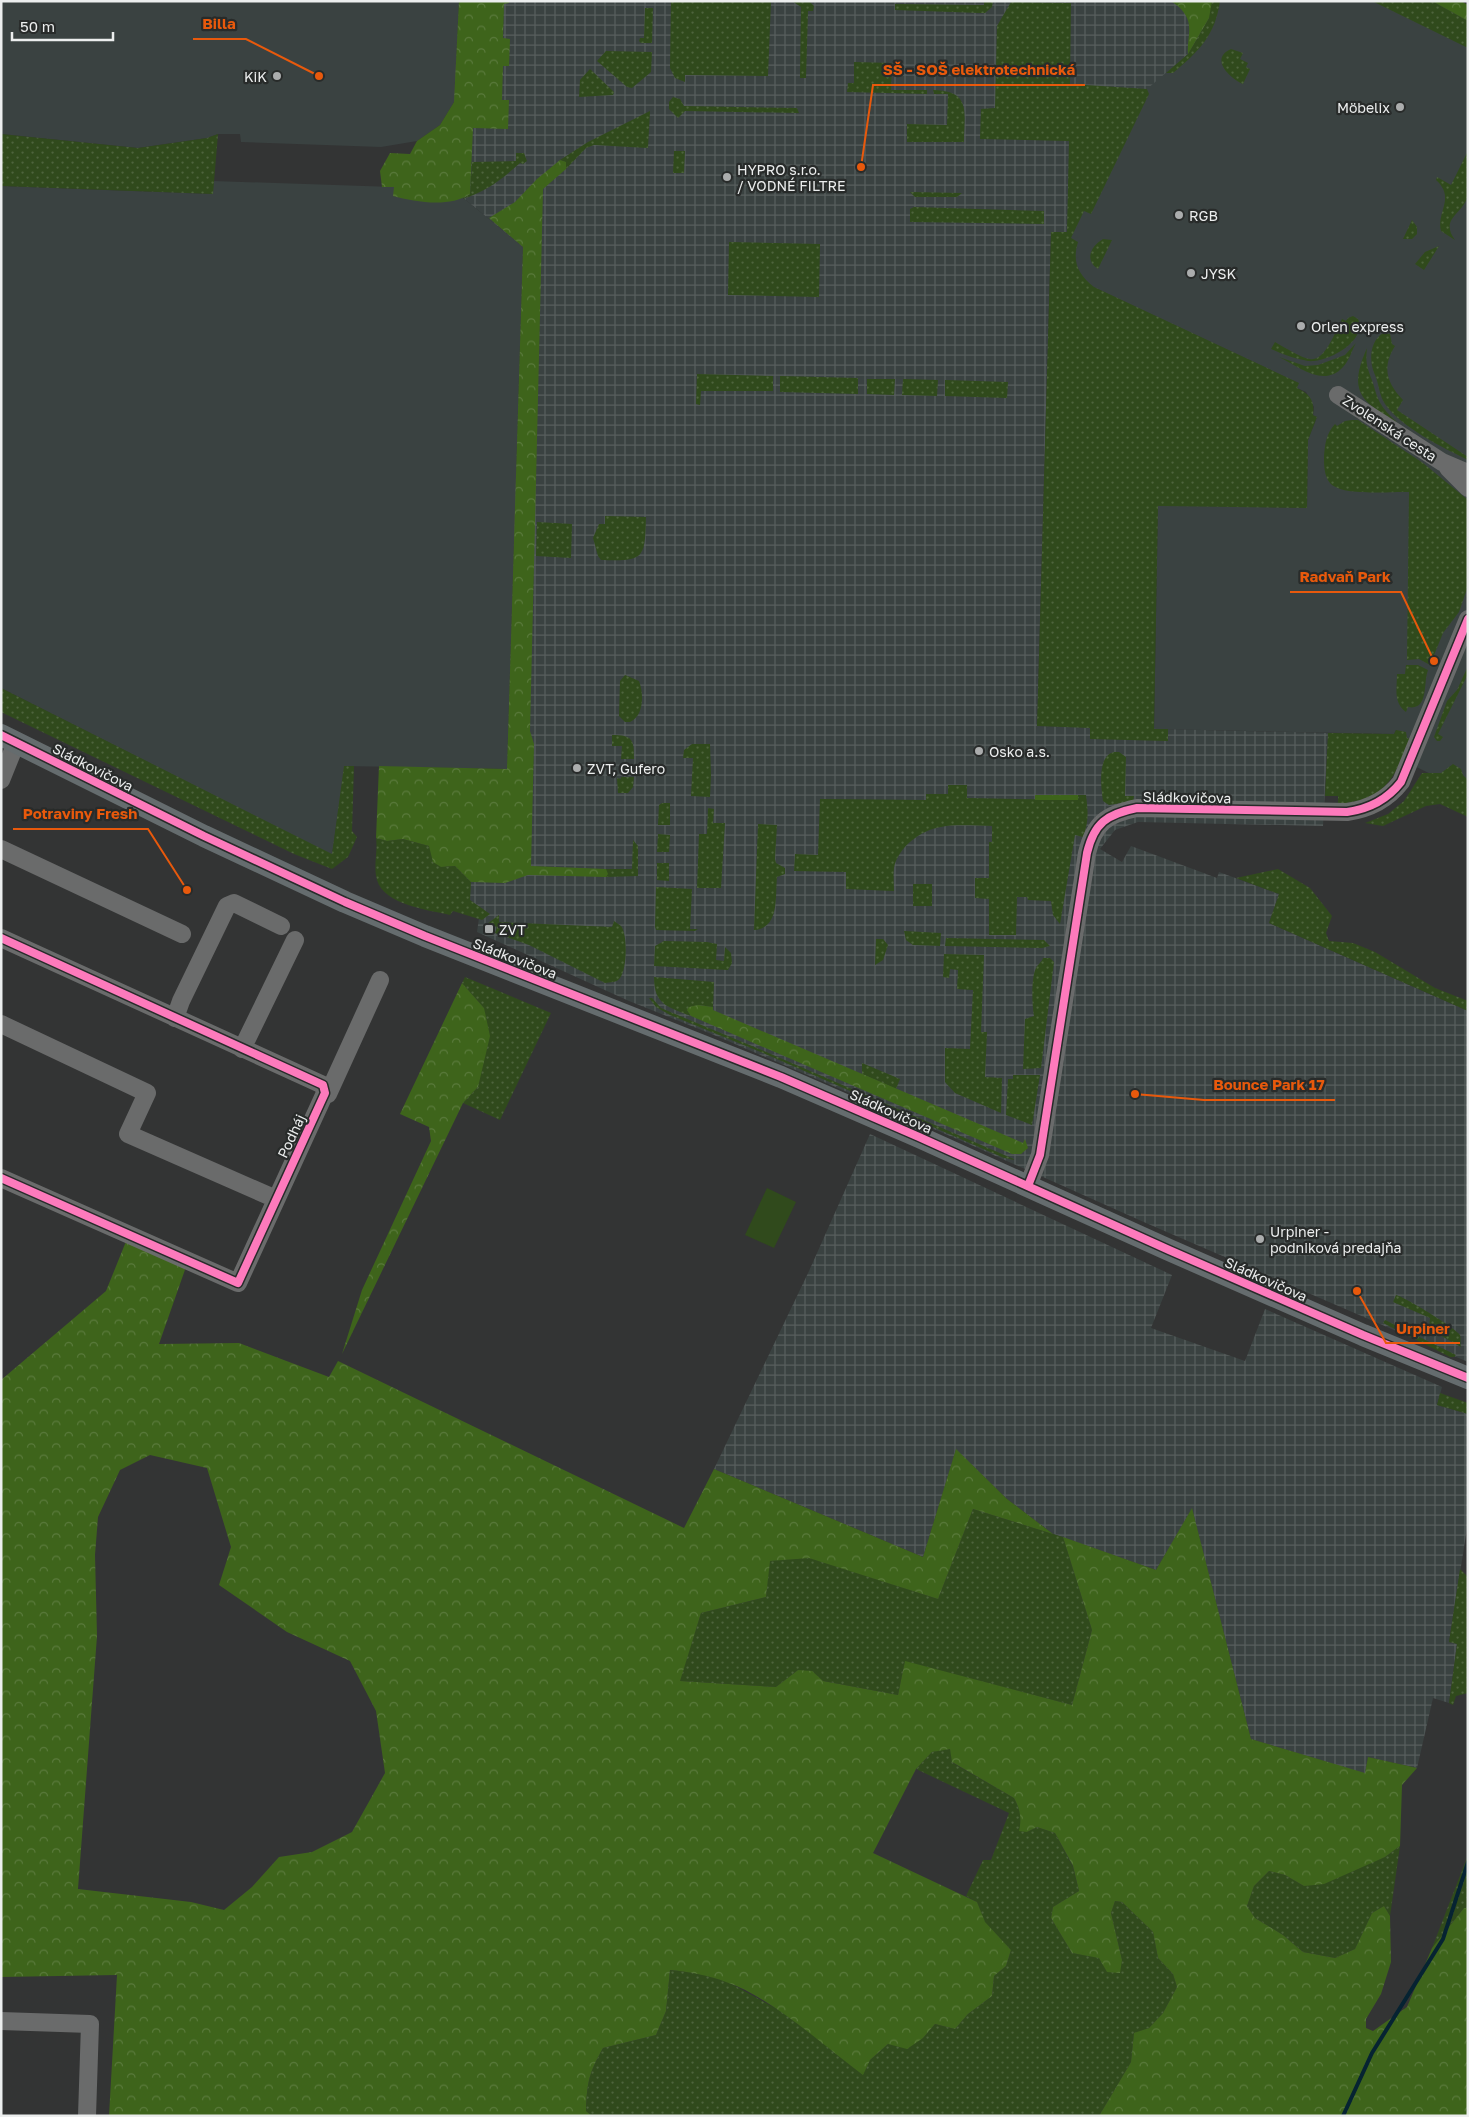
<svg xmlns="http://www.w3.org/2000/svg" width="1469" height="2117" font-family="'Golos Text',sans-serif">
<style>
.built{fill:#3a4241}
.industrial{fill:url(#industrial-grid)}
.green{fill:url(#green-dots)}
.forest{fill:url(#forest-crowns);fill-rule:evenodd}
.pitch{fill:#304a1c}
.lines{fill:none;stroke-linecap:round;stroke-linejoin:round}
.stream{stroke:#062332;stroke-width:4}
.minor{stroke:#6a6b6b;stroke-width:18}
.major{stroke:#656c6e;stroke-width:22}
.cycleway-casing{stroke:#282b2a;stroke-width:11}
.cycleway{stroke:#fd7abc;stroke-width:8}
.poi-dot{fill:#abadad;stroke:#282b2a;stroke-width:2}
.labels{text-anchor:middle;dominant-baseline:central;stroke-width:4.5;stroke-linejoin:round;paint-order:stroke}
.poi-label{font-size:14px;fill:#eceeee;stroke:#282b2a;text-anchor:start}
.street-label{font-size:14px;fill:#eceeee;stroke:#282b2a}
.leader{fill:none;stroke:#e8590c;stroke-width:2}
.callout-dot{fill:#e8590c;stroke:#282b2a;stroke-width:2}
.callout-label{font-size:15px;text-anchor:middle;font-weight:bold;fill:#e8590c;stroke:#282b2a;stroke-width:4.5;stroke-linejoin:round;paint-order:stroke}
</style>
<defs>
<pattern id="industrial-grid" width="8" height="8" patternUnits="userSpaceOnUse" patternTransform="scale(1.25)"><rect width="8" height="8" fill="#3a4241"/><path d="M0 4h8M4 0v8" fill="none" stroke="#575e5d"/></pattern>
<pattern id="green-dots" width="8" height="8" patternUnits="userSpaceOnUse" patternTransform="scale(1.25)"><rect width="8" height="8" fill="#304a1c"/><path d="M2 2h.1M6 6h.1" fill="none" stroke="#4e643d" stroke-width="1.8" stroke-linecap="round"/></pattern>
<pattern id="forest-crowns" width="20" height="18" patternUnits="userSpaceOnUse" patternTransform="scale(1.25)"><rect width="20" height="18" fill="#3e641b"/><path d="M2 6a3 3 0 1 1 6 0M12 15a3 3 0 1 1 6 0" fill="none" stroke="#5a7a3c"/></pattern>
</defs>
<rect width="100%" height="100%" fill="#333434"/>
<path class="built" d="M1,1H459L454,102L440,125L417,141L381,147L241,142L240,134H218L207,138L138,148L1,134Z
M1212,1H1432L1468,21V792L1402,760L1407,738L1396,730L1394,734L1154,729L1158,505L1307,508L1308,440L1317,417L1313,416L1314,407L1306,392L1297,388L1298,383L1050,267L1069,141Z
M213,181L394,187H450L523,247L507,769L345,766L332,855L1,688V186L212,194Z"/>
<path class="industrial" d="M459,1H1170L1209,18L1188,54L1147,89L1069,141L1067,232H1051L1037,726L1328,733L1323,826L1138,822L1115,830L1100,849L1122,862L1131,846L1217,878L1219,872L1279,894L1269,923L1468,1011V1362L1146,1223L971,1145L714,1035L629,1001L477,932L480,911L467,902V878L507,769L523,247L450,187Z
M870,1134L1172,1275L1151,1328L1245,1361L1265,1309L1442,1387L1437,1405L1468,1414V1522L1449,1642L1457,1644L1449,1703L1433,1698L1417,1768L1368,1757L1365,1774L1251,1739L1192,1509L1156,1570L1053,1534L1007,1499L956,1450L923,1557L714,1469L809,1271Z"/>
<path class="green" d="M671,1H771L768,76L685,75V82L675,78L670,68Z
M792,1H809L814,6L813,11H808L806,78H800L801,7Z
M984,1H993L992,7L985,13H980L895,10V4L984,5Z
M1170,1H1220C1215,36 1199,51 1173,73H1166L1188,54L1209,18Z
M1372,1H1432L1468,21V48Z
M1011,2L1071,3L1070,84L1147,89L1149,94L1091,214L1084,211L1071,238L1078,242C1072,262 1078,274 1094,287L1299,383L1297,388C1310,394 1315,401 1313,415L1317,417L1308,440L1307,508L1158,506L1154,729H1168V741L1090,739V728L1037,726L1051,232H1067L1069,141L980,139L981,109L995,108L997,26Z
M645,8H653L652,43H641L639,41L640,38H644Z
M1231,49L1243,53L1240,59L1248,63L1246,67L1250,69L1243,84C1230,78 1209,59 1231,49Z
M606,51L652,52L651,72L632,88L627,87L597,61Z
M854,62L892,63L891,90H927V94L847,92L848,83H854Z
M590,69L614,92L613,95L579,97L580,80Z
M933,90C972,91 964,112 964,142H907V124L947,125L948,94H934Z
M673,97L680,99L684,106L797,108L799,113L685,111L678,118L669,109V102Z
M650,111L648,148L594,145L586,148L566,169L565,162L560,160L588,142Z
M1,134L138,148L207,138L218,134L213,194L1,186Z
M674,151H685L684,173H673Z
M1468,151C1468,165 1469,181 1468,195C1464,214 1439,218 1455,240L1441,231C1436,212 1456,198 1436,180L1437,177L1451,185Z
M516,153H524L527,161L523,164L520,163C502,179 486,192 462,199L470,194L472,162L516,161Z
M910,192L962,193L957,197H915Z
M914,207L1044,211V224L910,222V209Z
M1412,220L1417,227V234L1412,239H1403Z
M1103,239L1112,240L1098,269C1084,260 1091,246 1103,239Z
M729,242L820,244L819,297L728,295Z
M1439,246L1424,270L1415,264L1425,252Z
M1353,316L1358,319C1368,341 1327,363 1308,361C1296,359 1282,354 1271,349L1275,342C1284,347 1301,358 1310,359C1325,362 1336,330 1342,319L1346,321L1348,318Z
M1383,333L1390,334L1392,344L1395,346C1382,367 1386,382 1403,400L1397,410L1468,457V460C1442,447 1402,428 1385,404C1379,395 1379,384 1375,375C1369,362 1369,342 1383,333Z
M1356,343C1352,350 1349,361 1343,367C1324,388 1299,367 1279,357L1305,366L1318,365L1345,355Z
M1367,348C1365,365 1368,369 1373,383C1379,406 1384,410 1401,426C1364,402 1346,395 1367,348Z
M697,374L773,376V391H701L700,405L696,404Z
M780,376L858,378V394L780,392Z
M867,379H895L894,395L867,394Z
M903,379L938,380L937,396L902,395Z
M945,380L1008,382L1007,398L945,396Z
M1352,420H1358L1423,463L1468,500V586L1459,612L1443,633L1430,665L1419,659L1407,660L1409,492C1391,491 1342,497 1330,483C1324,476 1324,465 1324,456C1325,444 1326,434 1335,424L1337,426L1345,421Z
M605,516L646,517C645,560 644,561 601,560L598,556L593,538L599,524H605Z
M537,522L572,524L571,558L536,556Z
M1406,665H1418L1428,670C1423,683 1429,711 1408,707L1406,712C1393,703 1397,688 1397,674H1405Z
M1468,666V674L1438,734L1443,737L1440,741H1437L1434,737L1447,701L1457,690Z
M625,675L639,681C644,694 644,716 630,722H625L619,716L620,681Z
M1,688L332,854L344,766H354L352,831L357,837L348,857L332,869L294,854L1,712Z
M1396,730L1406,732L1407,738L1411,739C1393,779 1386,800 1338,804V796H1325L1328,733L1394,734Z
M612,735C633,735 634,740 634,759H621L622,746H612Z
M692,744H710L711,775L710,797L691,796L693,758H683L684,750Z
M1114,752H1119L1126,757L1125,796H1134L1133,801L1109,805L1103,801C1101,787 1097,756 1114,752Z
M1453,764L1461,769L1463,775L1468,780V817L1440,804L1426,806L1383,826L1365,823L1388,814L1404,801L1422,773H1441Z
M621,777H634L633,787L628,793H618L617,778L621,779Z
M948,785H967V798L1078,800V795H1086C1088,811 1089,822 1083,837L1075,835L1060,924L1053,915L1051,901L1028,900L1027,897H1017L1016,935H989V899L975,898V878H989V842H992V826C975,826 957,824 941,827C921,830 898,847 894,868C893,875 894,884 894,891L846,889V872L794,871L795,854L818,855L820,799L926,800V794H948Z
M662,803H670V825H658L659,805Z
M708,808L714,809L713,823H725L721,888H697L699,834H707Z
M758,824L777,825L775,859L776,863L785,868V874L777,877C775,897 780,928 754,930Z
M658,834L670,835L669,852H657Z
M376,838L387,841L403,839L429,846L441,867L455,866L471,882L470,900L490,914L482,920L453,911L450,915C429,910 384,905 377,880C373,866 378,852 376,838Z
M633,840L638,846V876L606,877V869H632Z
M657,863H669V881L657,880Z
M1278,869L1310,888L1332,916L1326,933L1329,941L1353,943L1375,952L1435,988L1468,1001V1011L1269,923L1279,894L1236,878Z
M913,884H932V906H913Z
M656,887L692,889L690,929H698L695,931L656,930L655,927Z
M499,915V922L612,927L614,921C616,923 619,924 621,926C628,935 627,969 620,978C617,983 610,982 605,983L529,945L495,933L497,927L487,924Z
M904,931L941,933L940,946L913,945L906,940Z
M946,938L1044,940L1050,946L1042,948L945,946Z
M876,939H883L888,945L883,960L875,965Z
M664,941L707,942L717,944L716,960L724,961L725,947L731,953L732,963L728,970L654,966L655,946Z
M944,954L984,955L981,1032H987L985,1077L1002,1078L1001,1113L955,1093L945,1082V1048L970,1049L973,990L957,989L958,970L950,969L949,978L943,977Z
M1043,958H1050L1054,962L1041,1068L1023,1069L1025,1019L1034,1016C1032,1005 1031,978 1036,968C1038,964 1042,962 1043,958Z
M465,977L551,1013L500,1120L463,1103L478,1087L484,1008L462,983Z
M654,977L714,982L713,1007L698,1005L687,1010L691,1016C668,1007 654,1005 654,977Z
M649,998H652L661,1008L668,1011L764,1051L1016,1160L1004,1158L763,1053L670,1015L656,1007Z
M862,1063L900,1079L896,1089L862,1074Z
M1013,1075H1040L1032,1125L1006,1115L1008,1079H1013Z
M1396,1295C1405,1297 1457,1329 1460,1335C1461,1338 1460,1344 1461,1347L1429,1329L1430,1318L1393,1302Z
M1385,1320L1456,1355L1454,1357H1450L1383,1323Z
M1440,1393L1468,1403V1414L1437,1405Z
M973,1509L1063,1537L1092,1630L1072,1705L905,1662L898,1695L823,1681L798,1670L776,1687L679,1681L701,1613L766,1597L769,1561L809,1557L938,1599Z
M1460,1569L1468,1577V1693L1456,1696L1453,1705L1449,1703L1457,1644L1449,1642Z
M950,1748L953,1763L1014,1798C1020,1809 1021,1821 1027,1832L1037,1827L1055,1833L1073,1867L1079,1891L1053,1907L1051,1918L1072,1953L1122,1960L1111,1913L1115,1901L1122,1902L1153,1932L1158,1958L1173,1974L1177,1987L1163,2013L1149,2028L1134,2034L1131,2062L1099,2116H592L586,2111C587,2082 589,2073 603,2048L656,2035L666,2011L670,1970L699,1973L728,1982L870,2060L888,2044L923,2038L935,2024L955,2029L968,2014L992,1996L994,1976L1006,1966L1011,1950L984,1922L977,1902L966,1896L983,1860H991L1009,1813L916,1769L932,1752Z
M1400,1846L1390,1916L1384,1906L1372,1913L1355,1949L1335,1958L1303,1952L1283,1935L1255,1918L1247,1906L1254,1886L1269,1871L1285,1875L1304,1886L1385,1857Z
M1468,1855V1908L1463,1909L1432,1948Z"/>
<path class="forest" d="M459,1H509V3L504,4L503,38L510,39L509,66H503L502,100H509L508,129L473,128L470,194C449,208 416,202 393,196L394,187H382L380,171L390,153L410,154L417,141L440,125L454,102Z
M1170,1H1212L1209,18L1188,54C1187,44 1190,35 1189,26C1189,16 1179,5 1170,1Z
M1432,1H1461L1468,5V21Z
M560,160L566,162V169L543,189L530,731L534,744L531,866L606,869L608,874L606,877L528,875L505,883L471,882L455,866L441,867L433,862L429,846L403,839L387,841L376,838L379,766L507,769L523,247L489,218L515,202L537,179Z
M1035,795H1078V800H1035Z
M462,983L484,1008L490,1036L478,1087L463,1103L342,1354L362,1290L431,1141L429,1127L400,1114Z
M698,1005L713,1007V1010L1023,1143L1025,1139L1028,1148L1021,1154H1012L691,1016L687,1010L689,1007Z
M127,1239L187,1264L159,1344L239,1343L329,1377L338,1361L684,1528L714,1469L923,1557L956,1449L1007,1499L1053,1534L973,1509L938,1599L809,1558L770,1561L766,1597L701,1613L680,1681L776,1687L798,1670L812,1671L823,1681L898,1695L905,1661L1072,1705L1092,1630L1063,1537L1156,1570L1192,1508L1251,1739L1365,1773L1368,1757L1417,1768L1402,1785L1400,1846L1385,1857L1324,1884L1304,1886L1285,1875L1269,1871L1254,1886L1247,1906L1255,1918L1283,1935L1303,1952L1335,1958L1355,1949L1372,1913L1384,1906L1390,1916L1391,1962L1381,1994L1366,2019V2028L1373,2031L1407,2007L1432,1948L1464,1908H1468V2116H1099L1131,2062L1134,2033L1149,2028L1163,2013L1177,1987L1173,1974L1158,1958L1153,1932L1122,1902L1115,1901L1111,1913L1122,1960L1120,1973L1107,1972L1099,1958L1072,1953L1051,1918L1053,1907L1079,1891L1073,1866L1055,1833L1037,1827L1027,1832L1019,1831C1022,1818 1020,1809 1014,1798L952,1762L950,1749L932,1752L916,1769L873,1853L977,1902L985,1922L1011,1950L1006,1966L994,1976L992,1996L968,2014L955,2029L935,2024L923,2038L907,2049L888,2044L870,2060L863,2075C824,2046 771,1997 726,1982C708,1975 690,1972 670,1970L666,2011L656,2035L603,2048C589,2073 587,2082 586,2111L592,2116H109L117,1975L1,1977V1380L106,1291ZM150,1455L207,1468L231,1547L219,1585L287,1632L350,1661L376,1711L385,1773L352,1832L312,1852L279,1857L252,1887L224,1910L191,1902L78,1889L97,1636L95,1555L98,1517L120,1470Z"/>
<path class="pitch" d="M767,1188L796,1202L774,1248L745,1235Z"/>
<g class="lines">
<path class="stream" d="M1343,2116L1372,2053L1443,1939L1468,1862"/>
<path class="minor" d="M1338,395L1442,462L1468,473
M1448,468L1468,488
M1,780L16,743
M1,849L182,934
M1,938L323,1085L325,1093L238,1283L1,1178
M175,1018L181,1001L227,906L234,903L281,926
M1,1024L147,1093L128,1134L276,1199
M242,1049L295,940
M328,1094L380,980
M1028,1186L1040,1155L1087,853C1094,823 1107,814 1137,808L1347,812C1369,809 1387,800 1401,782L1468,619
M1,2021L90,2024L87,2116"/>
<path class="major" d="M1,735L204,836L345,902L425,936L781,1077L919,1137L1169,1250L1363,1335L1468,1378"/>
<g class="cycleway-casing">
<path id="cycleway" d="M1,735L204,836L345,902L425,936L781,1077L919,1137L1169,1250L1363,1335L1468,1378
M1,938L323,1085L325,1093L238,1283L1,1178
M1028,1186L1040,1155L1087,853C1094,823 1107,814 1137,808L1347,812C1369,809 1387,800 1401,782L1468,619"/>
</g>
<use href="#cycleway" class="cycleway"/>
</g>
<g class="poi-dot">
<circle cx="277" cy="76" r="5"/>
<circle cx="1400" cy="107" r="5"/>
<circle cx="727" cy="177" r="5"/>
<circle cx="1179" cy="215" r="5"/>
<circle cx="1191" cy="273" r="5"/>
<circle cx="1301" cy="326" r="5"/>
<circle cx="979" cy="751" r="5"/>
<circle cx="577" cy="768" r="5"/>
<rect x="484" y="924" width="10" height="10" rx="2.5"/>
<circle cx="1260" cy="1239" r="5"/>
</g>
<g class="labels">
<g class="poi-label">
<text x="267" y="76" text-anchor="end">KiK</text>
<text x="1390" y="107" text-anchor="end">Möbelix</text>
<text x="737" y="169">HYPRO s.r.o.<tspan x="737" dy="16">/ VODNÉ FILTRE</tspan></text>
<text x="1189" y="215">RGB</text>
<text x="1201" y="273">JYSK</text>
<text x="1311" y="326">Orlen express</text>
<text x="989" y="751">Osko a.s.</text>
<text x="587" y="768">ZVT, Gufero</text>
<text x="499" y="929">ZVT</text>
<text x="1270" y="1231">Urpiner -<tspan x="1270" dy="16">podniková predajňa</tspan></text>
</g>
<g class="street-label">
<text transform="translate(1390 428) rotate(33)">Zvolenská cesta</text>
<text transform="translate(93 767) rotate(27)">Sládkovičova</text>
<text transform="translate(1187 797) rotate(1)">Sládkovičova</text>
<text transform="translate(515 958) rotate(21)">Sládkovičova</text>
<text transform="translate(891 1111) rotate(24)">Sládkovičova</text>
<text transform="translate(291 1136) rotate(-65)">Podháj</text>
<text transform="translate(1266 1279) rotate(24)">Sládkovičova</text>
</g>
</g>
<path class="leader" d="M319 76L246 39H193M861 167L873 85H1085M1434 661L1401 592H1290M187 890L148 829H13M1135 1094L1204 1100H1335M1357 1291L1386 1343H1460"/>
<g class="callout-dot">
<circle cx="319" cy="76" r="5"/>
<circle cx="861" cy="167" r="5"/>
<circle cx="1434" cy="661" r="5"/>
<circle cx="187" cy="890" r="5"/>
<circle cx="1135" cy="1094" r="5"/>
<circle cx="1357" cy="1291" r="5"/>
</g>
<g class="callout-label">
<text x="219" y="29">Billa</text>
<text x="979" y="75">SŠ - SOŠ elektrotechnická</text>
<text x="1345" y="582">Radvaň Park</text>
<text x="80" y="819">Potraviny Fresh</text>
<text x="1269" y="1090">Bounce Park 17</text>
<text x="1423" y="1334">Urpiner</text>
</g>
<rect width="1469" height="2117" fill="none" stroke="#eceeee" stroke-width="5"/>
<path d="M12 32v8h101v-8" fill="none" stroke="#eceeee" stroke-width="2.5"/>
<text x="20" y="32" font-size="15" fill="#eceeee" stroke="#282b2a" stroke-width="4" paint-order="stroke">50 m</text>
</svg>
